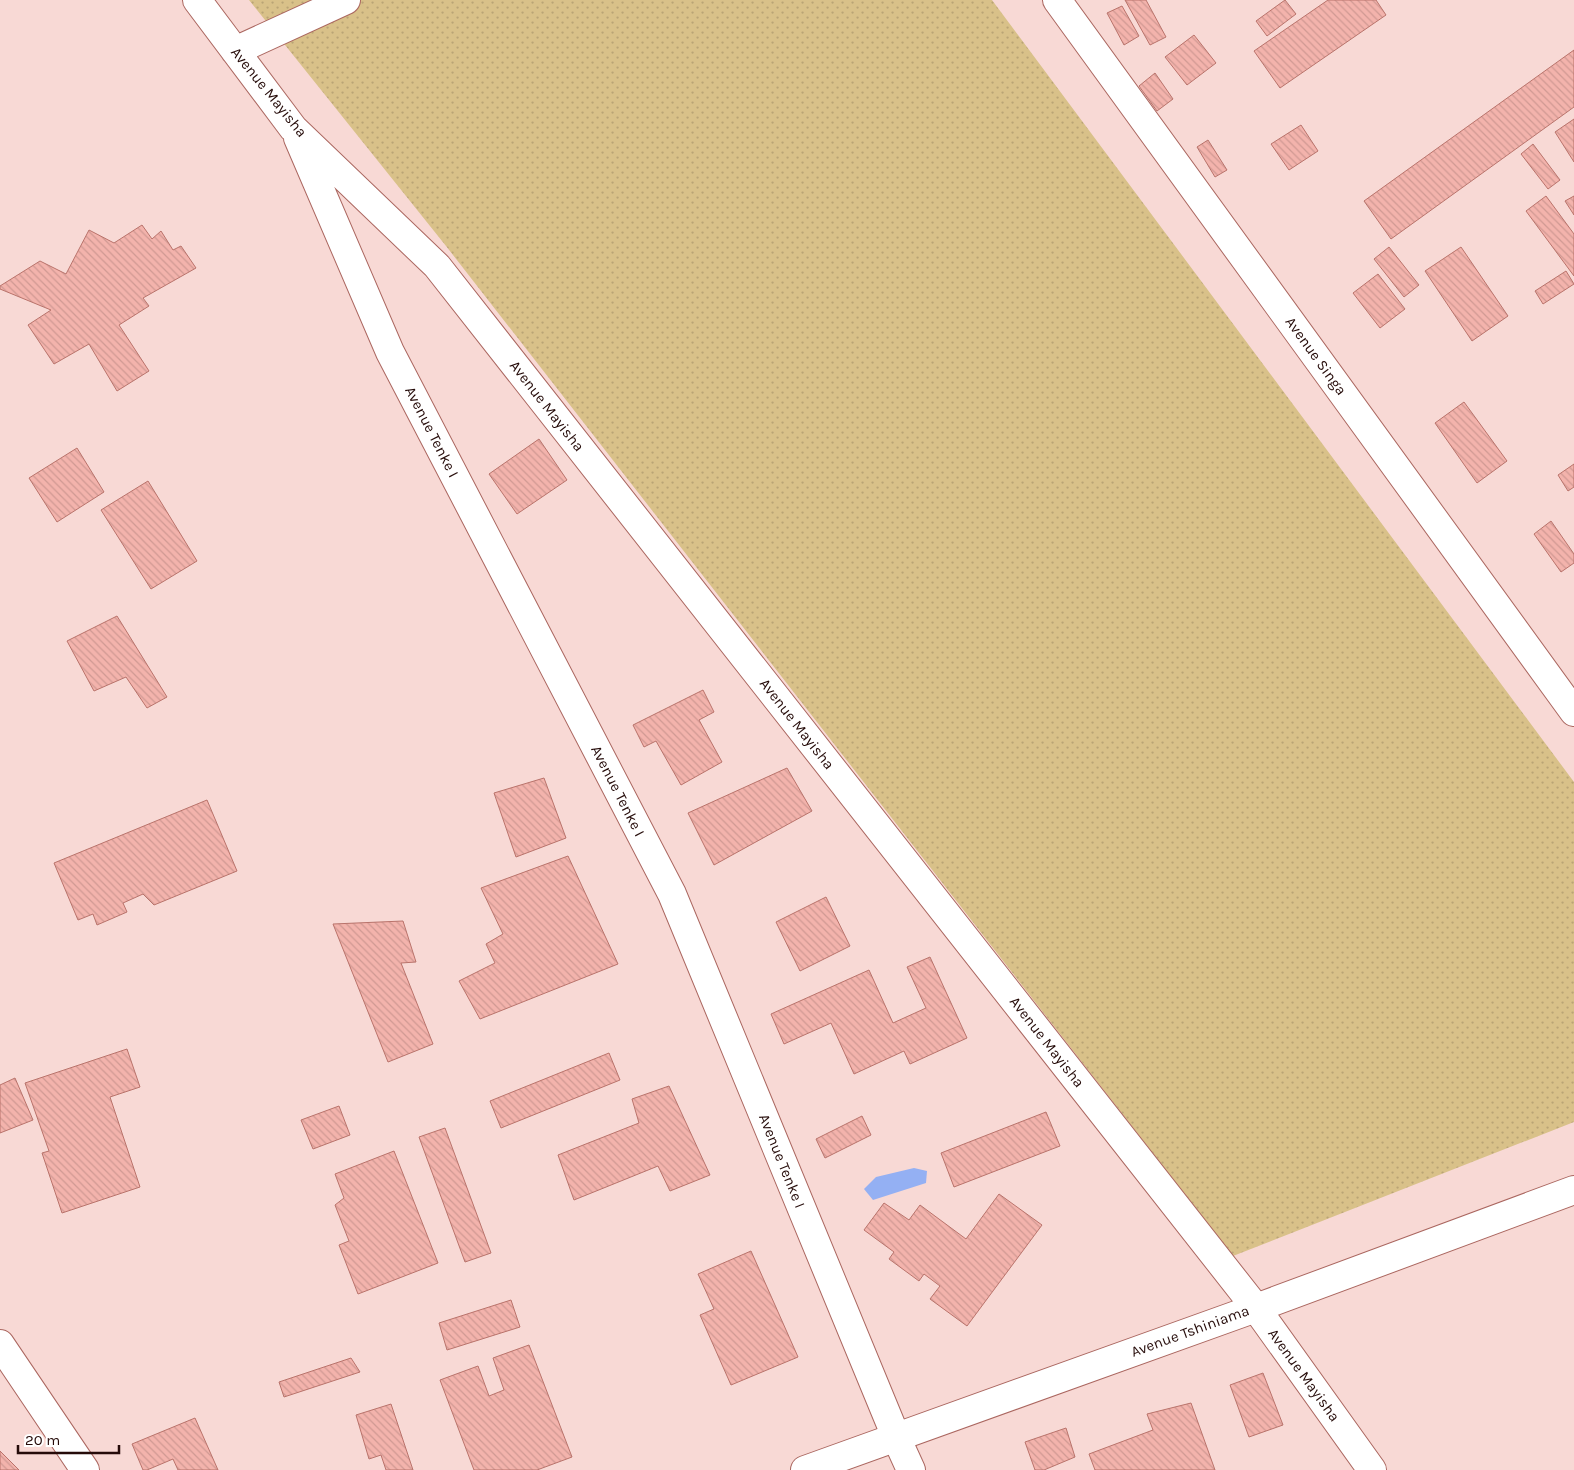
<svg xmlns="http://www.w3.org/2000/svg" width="1574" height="1470" font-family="Karla,sans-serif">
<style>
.grass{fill:url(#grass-dots)}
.water{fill:#94b0f3}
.building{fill:url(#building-back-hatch);stroke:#b9736b}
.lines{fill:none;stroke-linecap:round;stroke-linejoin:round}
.minor-casing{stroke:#ab6760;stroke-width:30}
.tertiary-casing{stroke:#ab6760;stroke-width:30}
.minor{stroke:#fff;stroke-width:28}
.tertiary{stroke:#fff;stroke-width:28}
.labels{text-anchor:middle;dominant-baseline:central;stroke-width:4;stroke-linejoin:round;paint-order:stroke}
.street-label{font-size:15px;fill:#250b09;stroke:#fff}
</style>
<defs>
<pattern id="grass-dots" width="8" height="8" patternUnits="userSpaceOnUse" patternTransform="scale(1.25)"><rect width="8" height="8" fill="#d9c189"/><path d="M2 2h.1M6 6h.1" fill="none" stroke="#baa475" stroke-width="1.8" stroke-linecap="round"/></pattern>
<pattern id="building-back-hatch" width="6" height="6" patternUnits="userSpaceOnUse" patternTransform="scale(1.25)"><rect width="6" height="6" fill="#f3b3ac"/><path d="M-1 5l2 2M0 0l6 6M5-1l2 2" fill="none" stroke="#d09993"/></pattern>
</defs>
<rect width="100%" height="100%" fill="#f8d9d5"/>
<path class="grass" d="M249,0H992L1574,782V1122L1233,1256L446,246Z"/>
<path class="water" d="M914,1168L927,1171L926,1183L873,1200L864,1189L876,1177Z"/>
<path class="building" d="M1125,0H1146L1166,37L1150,45Z
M1285,0L1296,14L1267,36L1256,21Z
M1328,0H1376L1386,15L1280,88L1254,51Z
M1122,6L1139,36L1124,45L1107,13Z
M1194,35L1216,63L1187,85L1165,57Z
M1574,50V107L1391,239L1364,201Z
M1155,73L1173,99L1157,111L1139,86Z
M1574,119V162L1555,132Z
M1301,125L1318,151L1289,170L1271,144Z
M1208,140L1227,170L1215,177L1197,147Z
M1533,144L1560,180L1548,189L1521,154Z
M1546,196L1574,234V276L1526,211Z
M1574,196V215L1565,201Z
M142,225L152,239L161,231L173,250L181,246L196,268L143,298L149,306L119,325L149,371L117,391L89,344L54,364L28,325L51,310L0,289V286L40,261L66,274L89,230L114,243Z
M1389,247L1419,285L1404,297L1374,259Z
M1461,247L1508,316L1472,341L1425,271Z
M1566,271L1574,284L1543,304L1535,291Z
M1378,274L1405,309L1380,328L1353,293Z
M1464,402L1507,461L1477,483L1435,423Z
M539,439L567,480L517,514L489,474Z
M77,448L104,492L57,522L29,478Z
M1574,464V487L1568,491L1558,475Z
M148,481L197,561L151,589L101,510Z
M1551,521L1574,554V563L1561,572L1534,534Z
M117,616L167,697L147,708L126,677L94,691L67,641Z
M703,690L714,712L699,720L722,762L681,785L656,741L644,747L633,725Z
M787,768L812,811L714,865L688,813Z
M544,778L566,838L516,857L494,793Z
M207,800L237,871L154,905L143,894L123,903L127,912L97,925L93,914L78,920L54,863Z
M568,856L618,964L480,1019L459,981L495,963L486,944L503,934L481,888Z
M826,897L850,946L800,971L776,922Z
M403,921L416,962L401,963L433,1044L388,1062L333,924Z
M930,957L967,1038L910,1064L904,1051L854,1074L831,1023L784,1044L771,1014L869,970L893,1023L926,1008L907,967Z
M127,1049L140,1087L110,1097L140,1187L62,1213L42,1153L49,1151L25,1083Z
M609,1053L620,1080L501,1128L490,1101Z
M15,1078L33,1120L0,1133V1085Z
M669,1086L710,1175L670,1191L658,1166L574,1200L558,1155L639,1123L632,1099Z
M339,1106L350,1135L313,1149L301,1120Z
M1046,1112L1060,1146L954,1187L941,1153Z
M862,1116L871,1135L825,1158L816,1139Z
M445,1128L491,1253L465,1262L419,1137Z
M394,1151L438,1263L358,1294L339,1245L349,1241L335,1205L344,1198L335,1174Z
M999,1194L1042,1225L967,1326L930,1299L940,1286L924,1274L919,1281L889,1259L894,1252L864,1230L884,1203L909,1220L920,1205L966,1239Z
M751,1251L798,1357L731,1385L700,1315L714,1309L698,1274Z
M511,1300L520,1327L447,1350L439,1323Z
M529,1345L572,1457L537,1470H474L440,1380L478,1366L489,1396L504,1390L493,1358Z
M351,1358L360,1372L284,1397L279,1382Z
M1263,1373L1283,1425L1249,1437L1230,1385Z
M1191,1403L1215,1470H1095L1089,1454L1153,1430L1147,1414Z
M391,1404L413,1470H386L381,1455L369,1459L356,1415Z
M195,1418L218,1470H178L173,1459L147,1470H143L132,1444Z
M1066,1428L1075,1457L1044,1470H1035L1025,1442Z
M0,1451L19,1470H0Z"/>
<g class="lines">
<g class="minor-casing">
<path id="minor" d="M197,0L293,128L437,266L1256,1308L1372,1470
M1057,0L1574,712
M235,51L346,0
M298,138L390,352L672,894L896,1437L911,1470
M0,1344L85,1470"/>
</g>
<g class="tertiary-casing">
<path id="tertiary" d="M805,1470L1256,1308L1574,1190"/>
</g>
<use href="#minor" class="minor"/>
<use href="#tertiary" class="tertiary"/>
</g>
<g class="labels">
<g class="street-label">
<text transform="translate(269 92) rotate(51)">Avenue Mayisha</text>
<text transform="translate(1316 356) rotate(54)">Avenue Singa</text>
<text transform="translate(547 406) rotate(52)">Avenue Mayisha</text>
<text transform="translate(432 432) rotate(63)">Avenue Tenke I</text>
<text transform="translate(797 724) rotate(52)">Avenue Mayisha</text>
<text transform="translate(618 791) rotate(63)">Avenue Tenke I</text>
<text transform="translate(1047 1042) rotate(52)">Avenue Mayisha</text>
<text transform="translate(782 1161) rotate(68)">Avenue Tenke I</text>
<text transform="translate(1190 1331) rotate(-20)">Avenue Tshiniama</text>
<text transform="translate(1304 1375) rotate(54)">Avenue Mayisha</text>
</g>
</g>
<path d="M18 1445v8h101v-8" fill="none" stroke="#250b09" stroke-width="2.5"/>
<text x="25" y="1445" font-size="15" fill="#250b09" stroke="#ffffff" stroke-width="4" paint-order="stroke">20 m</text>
</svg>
